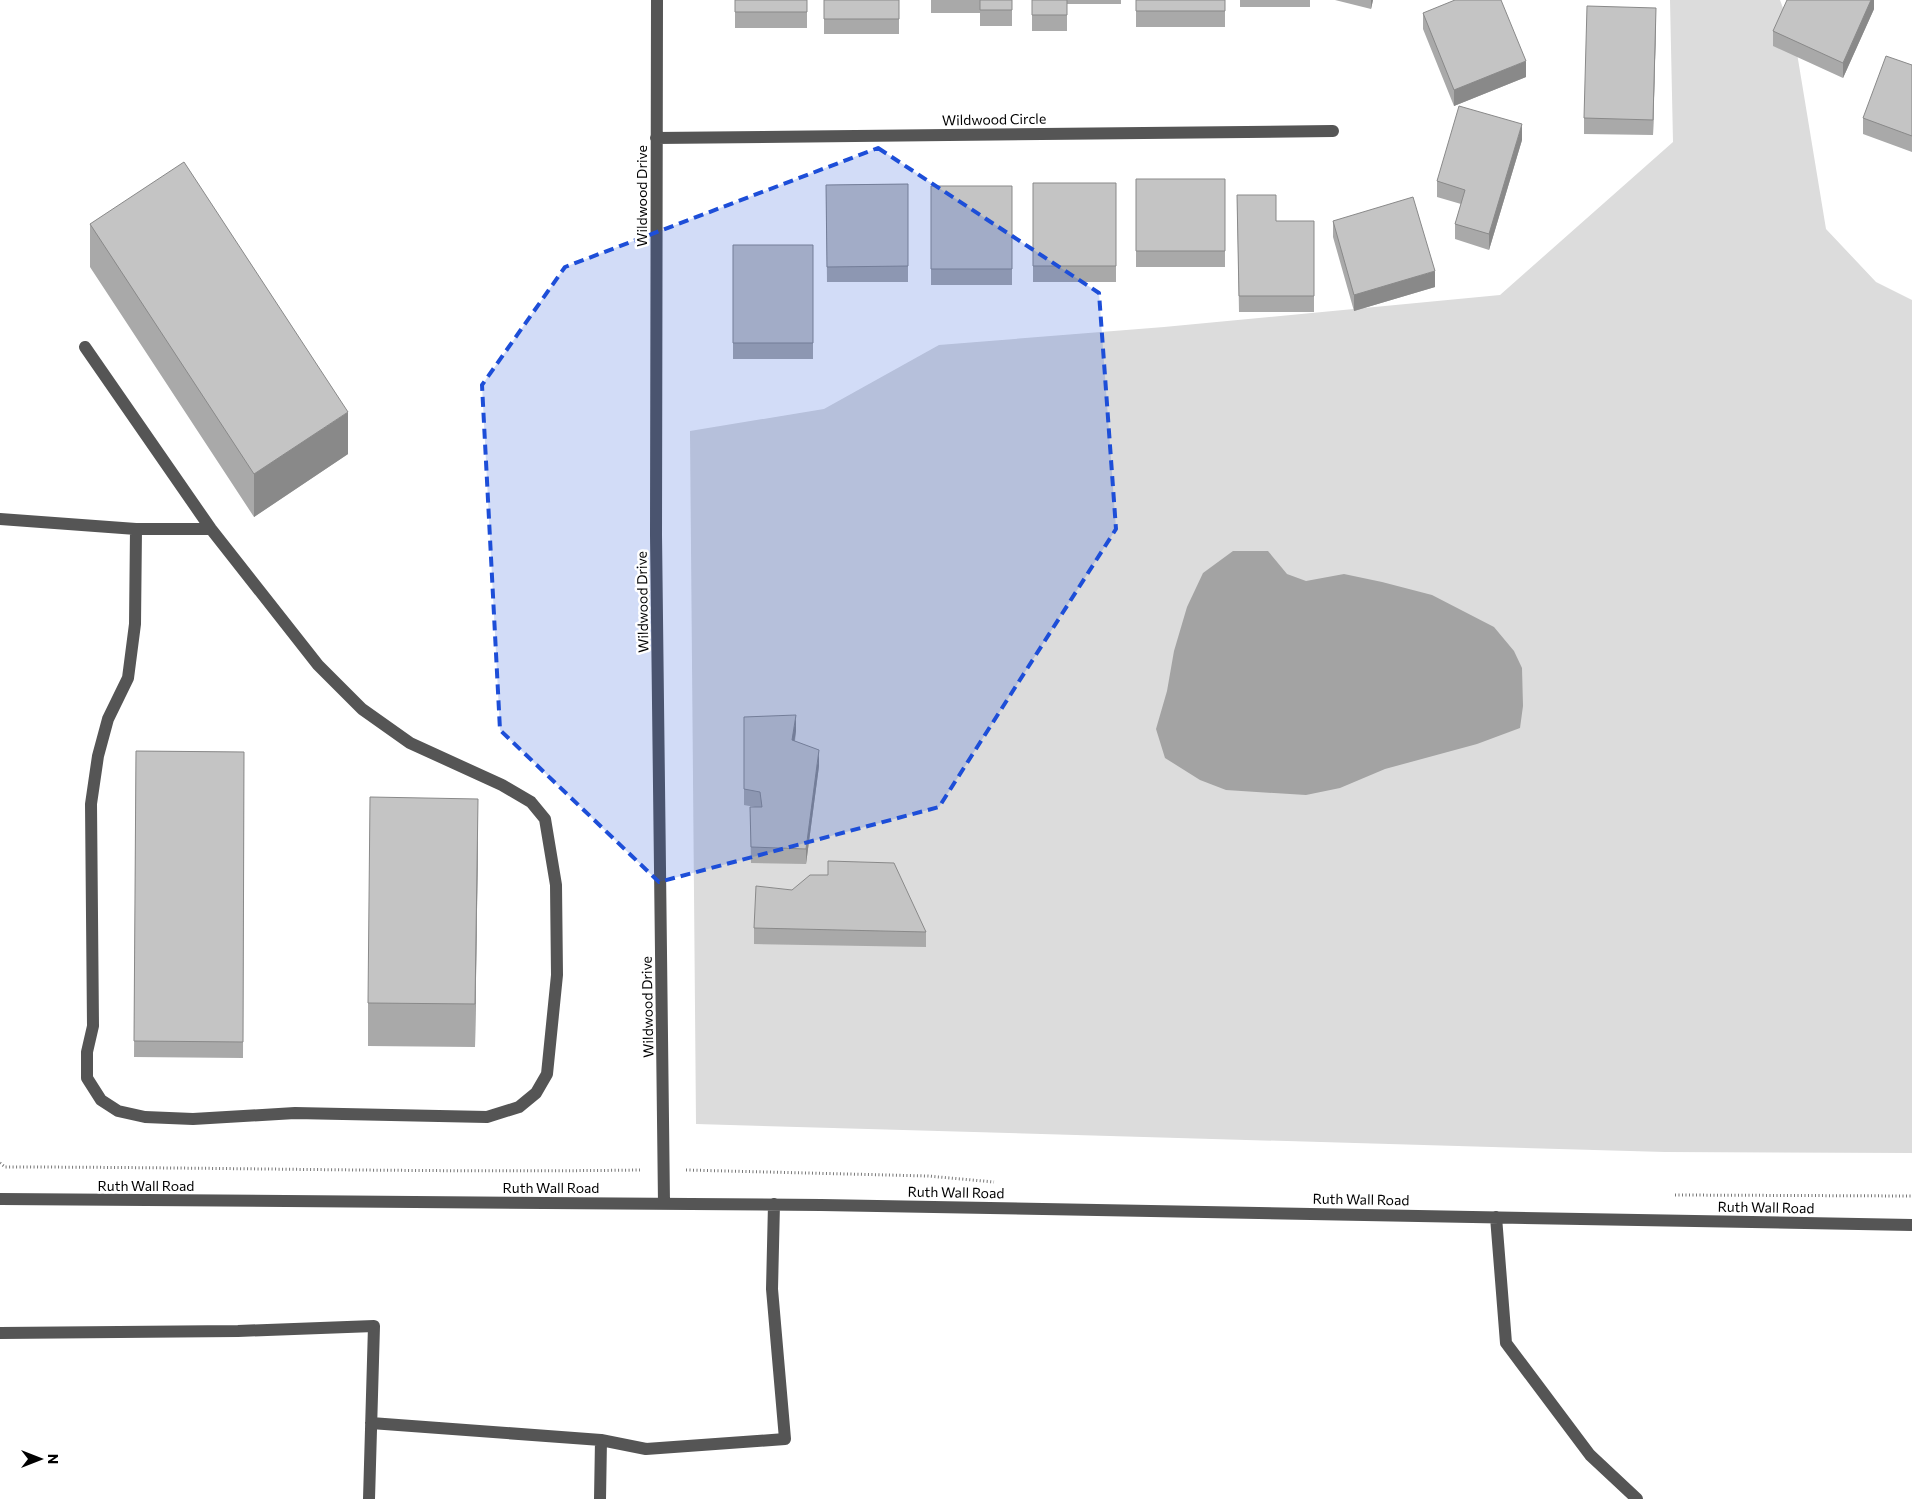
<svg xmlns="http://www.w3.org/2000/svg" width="1912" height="1499" font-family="Commissioner,sans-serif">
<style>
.green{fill:#dcdcdc}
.water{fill:#a3a3a3}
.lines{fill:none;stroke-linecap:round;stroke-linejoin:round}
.path{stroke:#777;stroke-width:3;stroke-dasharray:1 2.5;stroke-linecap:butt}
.minor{stroke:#555;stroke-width:12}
.wall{fill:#a9a9a9}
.shaded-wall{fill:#898989}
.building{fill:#c4c4c4;stroke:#898989}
.marked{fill:#1d4ed8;fill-opacity:0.2;stroke:#1d4ed8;stroke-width:4;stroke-dasharray:10 6;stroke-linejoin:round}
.labels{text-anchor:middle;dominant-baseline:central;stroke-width:5;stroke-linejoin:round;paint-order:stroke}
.street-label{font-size:14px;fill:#000;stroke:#fff}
</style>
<rect width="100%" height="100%" fill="#fff"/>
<path class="green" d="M1670,0H1780L1795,41L1826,229L1876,282L1912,300V1153L1665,1152L696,1124L690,431L824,409L939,345L1164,327L1500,295L1673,142Z"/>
<path class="water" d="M1233,551H1268L1287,574L1306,581L1344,574L1382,582L1432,595L1494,627L1514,651L1522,668L1523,706L1520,728L1477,744L1385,769L1340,788L1306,795L1226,790L1200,780L1165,758L1156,729L1167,691L1174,651L1187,607L1203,573Z"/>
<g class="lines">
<path class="path" d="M0,1163L5,1167C216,1167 428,1173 640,1170
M686,1170L928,1176L994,1182
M1675,1195L1912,1196"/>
<path class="minor" d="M657,0L656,535L664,1203
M656,138L1333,131
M85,347L211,529L318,665L362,709L410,743L502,785L531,802L545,819L556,885L557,975L547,1074L536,1093L519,1107L487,1117L295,1113L193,1119L145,1117L118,1111L101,1100L87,1078V1052L93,1026L91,804L98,756L108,719L128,678L135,624L136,529
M0,519L136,529H211
M0,1199L821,1205L1912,1225
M1496,1217L1506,1343L1590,1455L1637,1499
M0,1333L238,1331L374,1326L369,1499
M371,1423L601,1440L646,1449L785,1439L772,1289L774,1204
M600,1499L601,1440"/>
</g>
<path class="wall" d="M735,0H807V28H735Z
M824,0H899V34H824Z
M931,0H1012V26H980V13H931Z
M1032,0H1121V4H1067V31H1032Z
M1136,0H1225V27H1136Z
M1240,0H1310V7H1240Z
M1335,0H1373L1371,9Z
M1874,0V9L1843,78L1773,46V31Z
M1423,13L1526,77L1454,106L1423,29Z
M1656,24L1653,135L1584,134V118Z
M1912,65V152L1863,134V118Z
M1522,140L1489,250L1455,239V224L1461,204L1437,197V181Z
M1136,179H1225V267H1136Z
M1033,183H1116V282H1033Z
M908,184V282H827L826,185Z
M931,186H1012V285H931Z
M1237,195L1276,221H1314V312H1239Z
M1333,221L1435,287L1354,311L1333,237Z
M90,224L348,454L254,517L90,267Z
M733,245H813V359H733Z
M744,717L796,731L795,741L819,766L806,864L751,863L750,807H755L744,805Z
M136,751L244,752L243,1058L134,1057Z
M478,841L475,1047L368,1046V1003Z
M828,875L926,932V947L754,944V928L792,890Z"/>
<path class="shaded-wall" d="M1371,0H1373L1371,9Z
M1871,0H1874V9L1843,78V63Z
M1656,8V24L1653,135V120Z
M1526,61V77L1454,106V90Z
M1522,124V140L1489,250V234Z
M1435,271V287L1354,311V295Z
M348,412V454L254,517V474Z
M796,715V731L792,755V740Z
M819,750V766L806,864V849Z
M478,799V841L475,1047V1004Z"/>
<path class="building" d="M735,0H807V12H735Z
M824,0H899V19H824Z
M980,0H1012V10H980Z
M1032,0H1067V15H1032Z
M1136,0H1225V11H1136Z
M1455,0H1501L1526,61L1454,90L1423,13Z
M1787,0H1871L1843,63L1773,31Z
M1587,6L1656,8L1653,120L1584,118Z
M1886,56L1912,65V136L1863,118Z
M1459,106L1522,124L1489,234L1455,224L1465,190L1437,181Z
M184,162L348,412L254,474L90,224Z
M1136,179H1225V251H1136Z
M1033,183H1116V266H1033Z
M908,184V266L827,267L826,185Z
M931,186H1012V269H931Z
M1237,195H1276V221H1314V296H1239Z
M1413,197L1435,271L1354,295L1333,221Z
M733,245H813V343H733Z
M796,715L792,740L819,750L806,849L751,847L750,807H762L760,792L744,789V717Z
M136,751L244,752L243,1042L134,1041Z
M370,797L478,799L475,1004L368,1003Z
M828,861L894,863L926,932L754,928L756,886L792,890L810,875H828Z"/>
<path class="marked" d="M878,148L1099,293L1116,529L939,807L659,882L500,730L482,385L565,267Z"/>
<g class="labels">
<g class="street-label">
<text transform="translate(994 119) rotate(-1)">Wildwood Circle</text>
<text transform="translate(641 196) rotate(-90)">Wildwood Drive</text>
<text transform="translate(642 602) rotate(-91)">Wildwood Drive</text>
<text transform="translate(647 1007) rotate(-91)">Wildwood Drive</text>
<text x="146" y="1185">Ruth Wall Road</text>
<text x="551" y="1187">Ruth Wall Road</text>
<text transform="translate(956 1192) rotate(1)">Ruth Wall Road</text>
<text transform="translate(1361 1199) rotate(1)">Ruth Wall Road</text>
<text transform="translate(1766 1207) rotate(1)">Ruth Wall Road</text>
</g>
</g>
<g transform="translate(40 1459) rotate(90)" stroke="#ffffff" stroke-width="4" paint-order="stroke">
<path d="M0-4L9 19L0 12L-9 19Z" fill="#000000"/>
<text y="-8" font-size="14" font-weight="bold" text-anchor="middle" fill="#000000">N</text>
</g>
</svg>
